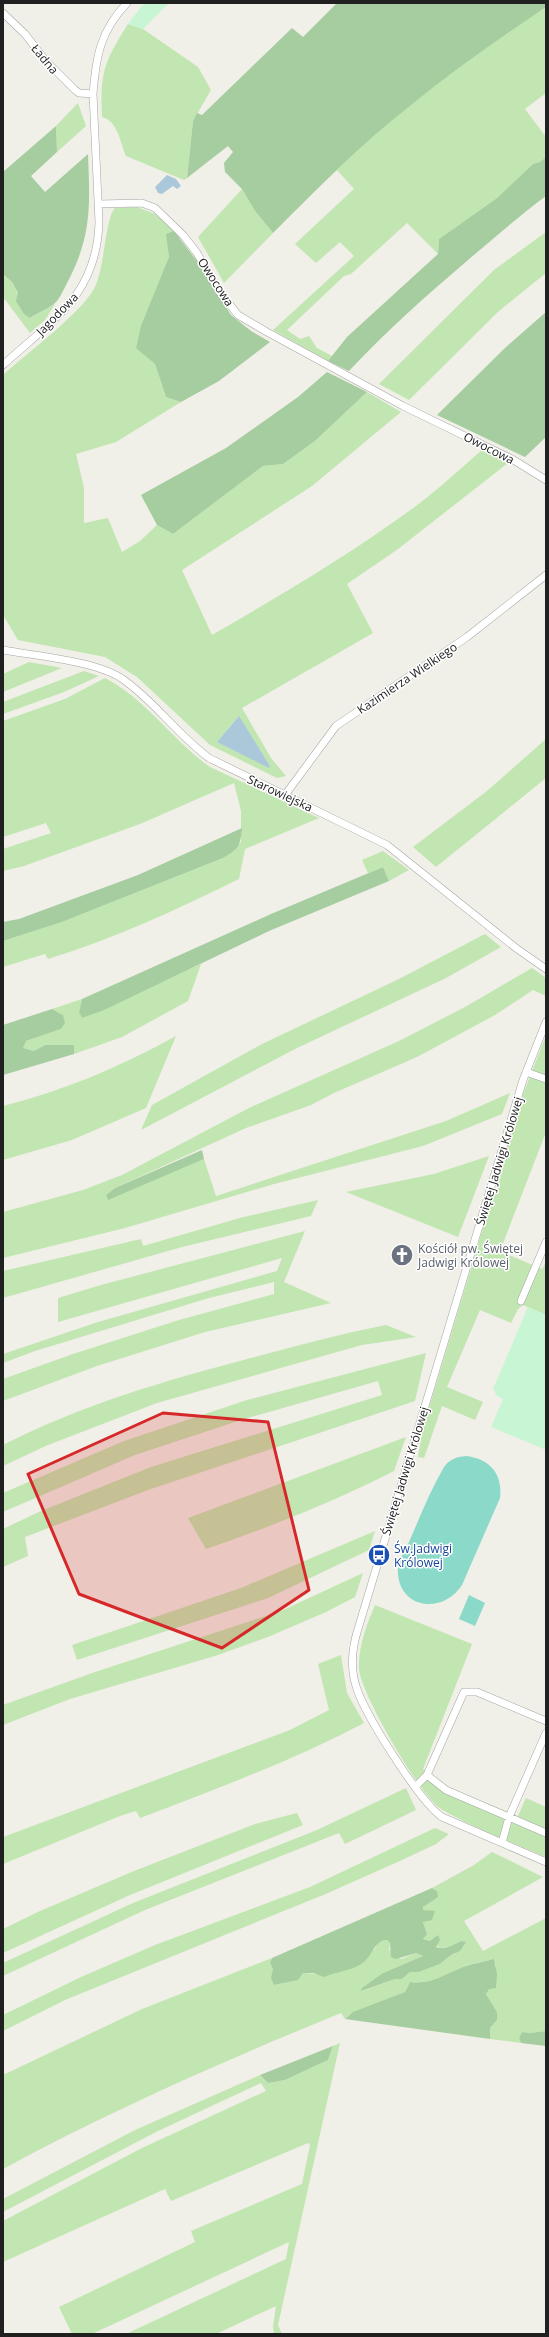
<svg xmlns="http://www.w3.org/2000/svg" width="549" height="2337" font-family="'Open Sans',sans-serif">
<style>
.grass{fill:#c2e6b1;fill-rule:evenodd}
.forest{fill:#a5cd9f}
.park{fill:#c8f6d4}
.pitch{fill:#8bdac9}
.water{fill:#abc8db}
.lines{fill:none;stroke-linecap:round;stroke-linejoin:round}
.street-casing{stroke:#a4a4a4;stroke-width:8}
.street{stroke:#fff;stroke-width:7}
.marked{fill:#d62828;fill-opacity:0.2;stroke:#d62828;stroke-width:3;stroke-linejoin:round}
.labels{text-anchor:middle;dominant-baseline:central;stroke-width:3;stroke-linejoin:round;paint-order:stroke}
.street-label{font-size:12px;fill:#202020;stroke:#fff}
.worship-label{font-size:12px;fill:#5b616d;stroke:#fff;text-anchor:start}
.transit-label{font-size:12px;fill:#164399;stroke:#fff;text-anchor:start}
</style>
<rect width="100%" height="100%" fill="#f0efe8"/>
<path class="grass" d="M546,7V93L525,109L546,137V157L540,162L533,164L497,198L439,239L438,254L407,223L351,274L344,276L287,330L300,339L309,336L317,348L332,356L328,361L273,330L354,256L340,242L316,263L295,244L354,189L337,170C399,108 473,56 546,7Z
M128,24L143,29L198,67L211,90L193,121L187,178L184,180L126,156C120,142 118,121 102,117C100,72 104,62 128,24Z
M78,103L86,126L57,152L56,126Z
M242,189L255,211L273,233L224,283L198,237Z
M137,207L155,214L174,231L167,235L169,257L136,347L155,364L166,397L181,402L116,442L76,454L84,488V523L108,518L122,552L140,541L157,525L173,534L263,466L283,464L315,441L367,392L401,412L312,486L182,570L212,635C283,594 354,552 420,503C441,487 461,468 482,450L508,463L398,549L347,584L373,633L242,708L271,758L286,776L277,778L273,776L210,745L137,677L105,657L18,640L3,615V375C27,353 79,315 94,289C105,269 105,218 115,208ZM238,717L270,766L269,767L217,742Z
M546,232V273L499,311L409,400L379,384L494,270Z
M3,274L12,282L30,318L55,304L45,320L30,333L3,297Z
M29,662L62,668L3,692V674Z
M84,671L99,676L64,692L3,714V702Z
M105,678C146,699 173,741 210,767L319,818L245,849L239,879C178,909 114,939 48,959L45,954L3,967V941L62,922L223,858L241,842V811L234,783L140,824L24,866L3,871V849L51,833L46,823L3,837V721L65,699Z
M546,739V778L436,867L413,847L487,791Z
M383,851L409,870L389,881L383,867L368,873L362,860Z
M485,934L501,947L446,978L297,1048L141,1130L152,1105L262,1044L399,979Z
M201,964L188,1001L122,1037L74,1054V1045H45L34,1051L22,1048L26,1041L61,1029L63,1015L52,1009L82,999L79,1012L82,1018Z
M532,968L546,978V996L533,990L495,1015L417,1057L334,1093L311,1105L246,1128L115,1188L106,1195L108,1199L204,1159L216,1196L446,1121L510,1093L502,1114L423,1146L274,1184L125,1228L3,1258V1212L83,1190L122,1175L249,1108L399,1041L465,1007Z
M546,1035V1132L500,1251L542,1269L546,1262V1315L523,1305L518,1309L511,1323L480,1310L447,1387L483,1402L475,1420L442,1406L424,1458L418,1457L423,1428L524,1092Z
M176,1036L146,1108L72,1140L3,1160V1106C65,1090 120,1067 176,1036Z
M489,1156L458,1237L346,1192L434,1174Z
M318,1200L311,1216L182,1247L3,1298V1271L141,1239L143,1246L240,1218Z
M305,1231L284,1282L331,1303L205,1332L97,1366L3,1401V1379L73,1354L179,1320L274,1294V1282L209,1298L35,1351L3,1363V1354L98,1322L277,1271L282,1258L58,1322V1298L101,1285Z
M386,1325L416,1337L362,1345L157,1403L48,1445L3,1466V1445C81,1405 167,1380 251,1358C296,1346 340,1334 386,1325Z
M426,1353L415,1401L148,1490L25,1537L28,1556L3,1567V1529L41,1511L151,1467L382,1395L378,1381L244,1419L135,1455L3,1512V1493L124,1441L247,1400Z
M406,1437L394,1471C333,1502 270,1527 206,1549L188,1518Z
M375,1531L369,1550L268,1598L77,1660L72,1645L241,1588Z
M363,1573L355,1597L326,1612L268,1637L218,1655L70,1699L3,1725V1705L95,1672L281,1611Z
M375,1605L472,1644L423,1769L448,1787L518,1816L526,1798L546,1807V1857C511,1842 473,1828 441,1809C420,1796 361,1694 359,1669C358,1647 367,1624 375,1605Z
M341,1655L347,1693L364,1723C292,1761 216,1789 140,1818L136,1811L120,1816L3,1864V1837L290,1730L329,1710L318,1664Z
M406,1788L416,1810L345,1844L339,1833L145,1910L3,1976V1963L133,1903L317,1830Z
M297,1813L303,1825L130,1895L3,1953V1929L40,1911L134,1871L255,1824Z
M435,1828L449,1834L436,1844L402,1860L328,1893L65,2000L3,2031V2015L81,1977L155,1945L310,1887Z
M492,1852L543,1877L464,1921L483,1951L546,1918V2031L530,2033L522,2032L519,2038L521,2043L490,2039V2028L497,2020V2012L486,1994L496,1966L494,1960C484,1961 472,1963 463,1967C445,1974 431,1985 410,1982L405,1992L349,2015L345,2019L341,2013C226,2060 112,2110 3,2169V2075L142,2009L272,1958L270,1963L273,1969L274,1985L297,1980L303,1973C313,1973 321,1977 331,1974L375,1949C377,1943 380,1940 387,1940L390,1943L389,1950L401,1959L416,1953L423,1956L383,1973L362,1991L395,1979H402L410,1972H419L440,1964L451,1955L455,1954L461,1941L451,1946L440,1948L430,1941L423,1939L427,1934L423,1922L435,1912L423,1910V1907L437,1891L432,1888L474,1865Z
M340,2043L278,2325L282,2334H274L273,2327L276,2306L216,2334H126L286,2259L289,2242L92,2334H72L59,2307L195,2242L191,2231L302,2184L310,2145L308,2143L171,2201L165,2189L3,2262V2221L142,2148L266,2091L261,2083L156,2132L3,2212V2199L135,2130L260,2075L268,2083L285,2080L328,2060L333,2046Z"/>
<path class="forest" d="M337,3H546V7C500,38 454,70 411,105C361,144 317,189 273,233L255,211L242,189L225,172L224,163L233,152L228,146L187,178L193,121L197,113L202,115L292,28L303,37Z
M56,126L57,152L31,176L45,192L88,154C90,206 92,236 67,283C64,289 59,300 54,304C48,309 37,313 30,318L24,314L16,301L18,293L12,282L3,274V172Z
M546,157V196C519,216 494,238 468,260C425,297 388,329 349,371L328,361L347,337L438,254L439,239L497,198L533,164L540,162Z
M174,231L197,261L231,315L251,331L270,342L219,381L181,402L166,397L155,364L136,348L141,326L169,257L166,234Z
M546,312V437L525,457L437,415L505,348Z
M327,372L367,392L315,441L283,464L263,466L173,534L157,525L141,495L226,448L298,397Z
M242,828C240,847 239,848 223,858L62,922L3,941V922L19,919L138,875Z
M383,867L389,881L269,931L104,1010L82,1018L79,1012L82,999L271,914Z
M52,1009L63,1015L65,1023L61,1029L26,1041L23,1048L34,1051L45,1045H74V1054L3,1075V1025Z
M202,1150L204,1159L108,1200L106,1195L115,1188Z
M432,1888L437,1891L438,1897L423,1907V1910L435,1911L432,1920L423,1922L427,1934L423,1939L430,1941L438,1935L440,1940L436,1947C445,1950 453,1945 461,1941L466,1942L460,1951L451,1955L440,1964L419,1972H410L402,1979H395L361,1991L362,1988L383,1973L423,1956L416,1953L396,1959L391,1957L390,1943L387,1940C375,1940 373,1954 365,1961C354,1971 337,1971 324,1977L313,1973H303L298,1980L274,1985L271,1978L273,1969L270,1963L272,1958Z
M494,1959L497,1974L496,1988L489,1989L486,1994L497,2012V2020L490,2028V2039L345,2019L353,2012L405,1992L410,1982C431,1985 445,1974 463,1967C473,1963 484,1962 494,1959Z
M546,2031V2046L521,2043L519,2038L522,2032L530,2033Z
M333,2046L328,2060L285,2080L268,2083L260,2075Z"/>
<path class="park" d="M144,3H169L143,29L128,24Z
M528,1307L546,1315V1450L491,1427L503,1399L497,1396L493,1389Z"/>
<path class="pitch" d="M466,1456C490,1459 503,1474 500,1498L462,1585C441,1617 395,1607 398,1567C399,1559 406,1549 409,1542C420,1517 430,1491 444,1467C450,1459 456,1457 466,1456Z
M469,1595L485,1603L475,1626L459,1619Z"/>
<path class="water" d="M167,175L176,179L181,186L177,189L173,186L162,194L158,193L155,187Z
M239,716L270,766L269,768L217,742Z"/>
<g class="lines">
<g class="street-casing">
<path id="street" d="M3,13L25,34L45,60L75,90L79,93L93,94
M98,204L142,203L155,208L183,235L197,253L219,291L238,315L267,332L403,406L512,459L546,480
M3,365C52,320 97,296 99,222L93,94C96,57 100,31 127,3
M3,650C36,656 98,661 124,680C155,702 178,735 209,758L387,845L516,948L546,969
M285,795L336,726L467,637L546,575
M546,1022L523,1080L358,1629C352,1648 350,1667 356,1686C363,1712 420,1802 442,1817L546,1862
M526,1072L546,1079
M521,1301L546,1242
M427,1775L446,1790L546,1833
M415,1787L427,1775L464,1692H477L546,1721
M502,1843L509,1817L546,1733"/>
</g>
<use href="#street" class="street"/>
</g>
<path class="marked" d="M163,1413L268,1422L309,1590L222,1648L79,1594L28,1474Z"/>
<defs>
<g id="church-disc" transform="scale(1.15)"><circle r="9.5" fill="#6b7280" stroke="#fff"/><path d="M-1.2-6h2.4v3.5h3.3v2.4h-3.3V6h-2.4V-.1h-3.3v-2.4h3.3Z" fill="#fff"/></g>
<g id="bus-disc" transform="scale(1.15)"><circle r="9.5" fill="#1a4fb4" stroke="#fff"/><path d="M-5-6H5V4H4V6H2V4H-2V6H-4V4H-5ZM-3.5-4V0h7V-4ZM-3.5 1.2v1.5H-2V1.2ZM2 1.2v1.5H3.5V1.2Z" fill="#fff"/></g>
</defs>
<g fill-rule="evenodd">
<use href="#church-disc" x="402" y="1255"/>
<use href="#bus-disc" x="379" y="1555"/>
</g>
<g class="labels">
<g class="street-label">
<text transform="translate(45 59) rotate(50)">Ładna</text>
<text transform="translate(216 282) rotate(57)">Owocowa</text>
<text transform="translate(57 314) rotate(-46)">Jagodowa</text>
<text transform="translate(489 448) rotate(27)">Owocowa</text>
<text transform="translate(407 678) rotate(-34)">Kazimierza Wielkiego</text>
<text transform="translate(280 793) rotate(25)">Starowiejska</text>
<text transform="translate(499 1161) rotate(-73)">Świętej Jadwigi Królowej</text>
<text transform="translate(405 1471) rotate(-73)">Świętej Jadwigi Królowej</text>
</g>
<g class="worship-label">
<text x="418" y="1248">Kościół pw. Świętej<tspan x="418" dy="14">Jadwigi Królowej</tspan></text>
</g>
<g class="transit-label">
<text x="394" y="1548">Św.Jadwigi<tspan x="394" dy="14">Królowej</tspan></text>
</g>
</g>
<rect width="549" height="2337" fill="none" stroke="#202020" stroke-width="8"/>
</svg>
